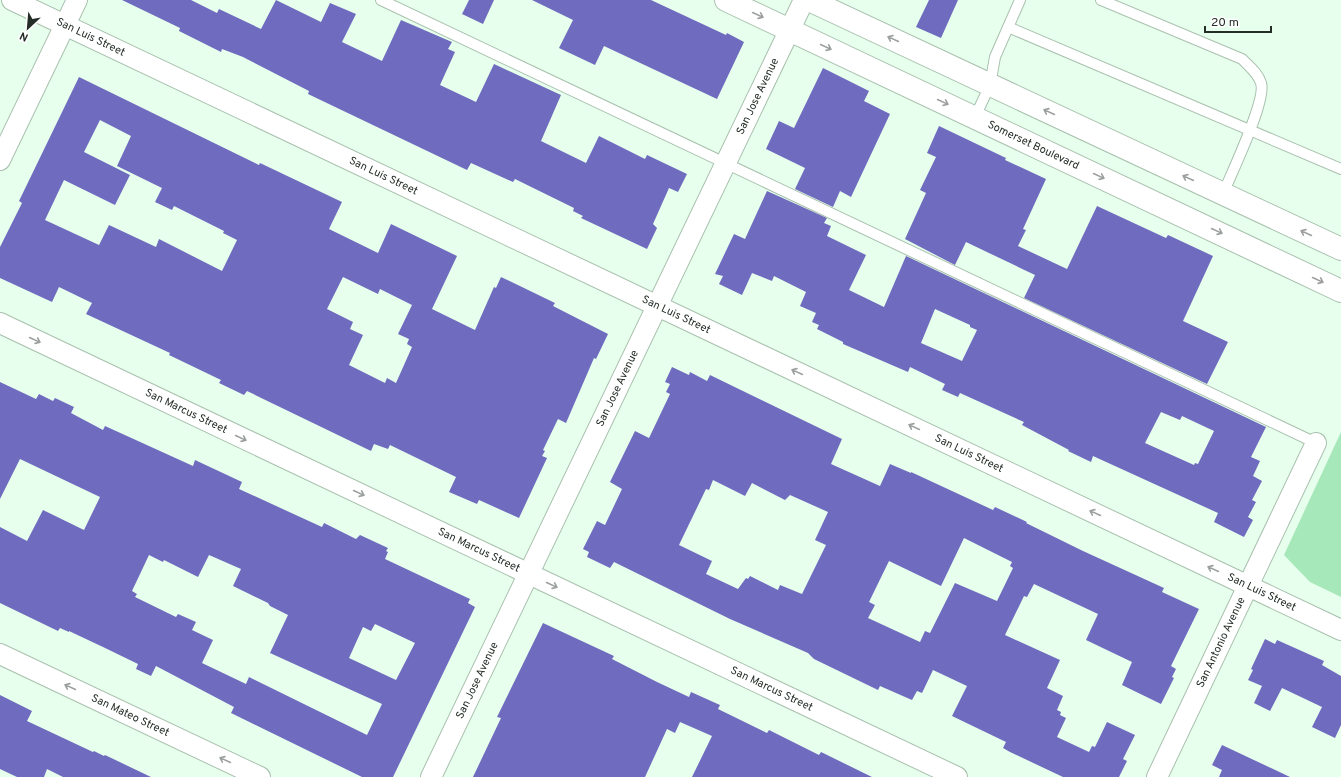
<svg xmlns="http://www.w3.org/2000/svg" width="1341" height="777" font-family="Overpass,sans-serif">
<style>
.green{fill:#a6e8b9}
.building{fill:#6f6bbe;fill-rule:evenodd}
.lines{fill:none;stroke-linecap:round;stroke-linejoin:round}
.service-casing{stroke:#a9c0af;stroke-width:12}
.minor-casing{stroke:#a9c0af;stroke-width:22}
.secondary-casing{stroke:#a9c0af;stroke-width:24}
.service{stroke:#fff;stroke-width:10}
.minor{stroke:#fff;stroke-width:20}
.secondary{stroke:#fff;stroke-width:22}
.oneway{stroke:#9ca09d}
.labels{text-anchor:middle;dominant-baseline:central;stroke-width:3.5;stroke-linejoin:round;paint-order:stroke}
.street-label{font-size:11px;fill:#242d26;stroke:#fff}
</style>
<rect width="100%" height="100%" fill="#e7ffed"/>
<path class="green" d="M1341,432V597L1310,582L1284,555Z"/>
<path class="building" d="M122,0H191L217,13L219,9L261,29L276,0L321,22L330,3L356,14L342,42L382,61L401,20L452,42L448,49L455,52L440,85L476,102L494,64L561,95L541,141L586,163L599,136L645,159L647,155L687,174L678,192L669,188L653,224L657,228L647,249L581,218L583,216L573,211L574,208L515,179L513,182L471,163L467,170L308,94L309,91L243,57L222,49L221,52L179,31L180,28Z
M469,0H494L483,24L462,14Z
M532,0H651L726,35L727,33L744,42L717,99L604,46L595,65L559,48L573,20Z
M929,0H958L941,38L916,27Z
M823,68L869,91L864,101L890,114L851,197L840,191L833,207L795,189L805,168L766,149L779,121L794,128Z
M79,77L259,165L260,163L342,202L329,229L378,253L391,224L457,256L432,309L475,330L494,287L496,288L501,277L555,303L553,306L608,334L596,359L594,358L566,423L558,419L543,450L545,451L542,456L547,458L519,518L479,500L477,504L449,492L456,477L390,445L388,449L374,444L371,451L247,391L244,395L219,383L221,380L169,355L170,353L86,314L92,303L59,287L52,302L0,278V247L22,203L19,201ZM100,120L131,136L117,166L162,188L155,202L172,210L174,206L224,231L223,233L237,240L222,271L159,239L156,247L109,225L99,245L45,220L64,180L115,205L130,175L84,152ZM343,277L378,294L380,289L412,305L398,334L409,339L407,344L412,347L396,383L387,378L385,383L349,365L363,335L350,329L353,322L327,309Z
M939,126L1006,158L1005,160L1046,179L1023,229L1026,230L1018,246L1067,269L1097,206L1166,238L1168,235L1213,256L1183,321L1228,342L1207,384L1024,298L1035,275L966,242L955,265L905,239L926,193L920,190L936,157L927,153Z
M767,191L827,218L824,223L831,226L827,236L866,255L849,290L884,307L906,256L1266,427L1251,457L1260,461L1253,476L1262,481L1252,500L1256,502L1248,517L1253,520L1244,537L1214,522L1218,513L1093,456L1091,462L1068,451L1069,450L1022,425L1024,422L960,393L958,397L942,390L945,384L910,367L908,372L843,344V342L817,329L819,325L812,322L816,313L800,306L806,292L774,276L772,281L752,273L742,295L719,284L723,276L715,274L734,234L745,239ZM935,309L970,325V327L977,330L962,361L921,343ZM1161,412L1180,420L1182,416L1214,431L1198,464L1195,463L1194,465L1145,443Z
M672,367L689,375L690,372L707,381L710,375L842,439L831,464L880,486L890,464L911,473V472L993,510L995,507L1027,522L1026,523L1083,551L1164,588L1162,592L1199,609L1171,666L1176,669L1172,677L1174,678L1161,704L1122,685L1132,662L1086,640L1098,614L1034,584L1027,597L1024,596L1005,635L1060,660L1047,688L1063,696L1057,710L1061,712L1060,715L1066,718L1057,737L1089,752L1092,746L1095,747L1107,722L1135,735L1123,759L1127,761L1119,777H1063L1010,752L1003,748L1006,742L952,716L967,686L933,670L922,693L917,691L912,700L880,686L878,690L814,659L808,653L730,619L614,562L610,568L587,557L589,552L583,549L597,521L605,525L622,489L610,482L635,431L649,438L670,394L666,392L670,384L665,382ZM713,480L745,496L752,483L785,500L790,495L828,512L815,540L826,545L802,594L780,585L778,590L750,576L748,579L746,578L738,589L706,574L712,561L679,545L706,489L709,490ZM964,538L1012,562L1010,566L1013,568L997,601L955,583L930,633L925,631L920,642L868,618L875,605L869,602L889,561L941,586Z
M0,382L36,399L39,394L53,401L55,398L74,407L71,413L103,430L105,426L193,466L195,460L242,482L239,489L322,527L324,523L356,539L360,535L388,548L386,551L388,552L385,559L470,599L468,603L475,607L393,777H362L231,713L234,707L156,666L151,676L136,669L138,664L103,647L69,631V632L60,628L58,631L0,603V527L27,541L43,510L84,530L100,497L20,459L0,499ZM149,555L163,562L164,560L198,577L209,555L241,569L233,586L268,603L270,606L288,615L270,653L382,704L367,735L249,677L246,684L202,663L213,640L192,630L196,622L178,614L176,617L135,597L137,594L132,591ZM375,624L415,643L396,680L349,658L363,627L371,631Z
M543,623L614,656L612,659L657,682L689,697L691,692L720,705L718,709L767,733L769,730L819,755L821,752L872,777H692L712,736L680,722L675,733L667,729L645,777H473L501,718L497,717Z
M1265,639L1275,644L1277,640L1324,661L1322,665L1341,676V725L1335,738L1312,727L1322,707L1282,688L1270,711L1254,703L1262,686L1248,680L1253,670L1251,669Z
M0,695L32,711L27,721L93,752L94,751L104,756L105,755L151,777H63L47,769L44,777H17L0,769Z
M1222,745L1290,777H1219L1222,770L1212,765Z"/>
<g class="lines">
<g class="service-casing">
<path id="service" d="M381,0L1316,443
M1101,0L1242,59C1249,66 1258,73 1261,83C1267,100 1231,174 1223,194
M1008,27L1341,169
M975,117L990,85L995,57L1020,0"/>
</g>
<g class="minor-casing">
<g id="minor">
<path id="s1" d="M12,0L1341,630"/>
<path d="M0,160L77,0"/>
<path id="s2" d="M0,323L957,777"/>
<path id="s3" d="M0,654L260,777"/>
<path id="s4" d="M431,777L804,0"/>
<path id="s5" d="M1157,777L1316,443"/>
</g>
</g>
<g class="secondary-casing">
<g id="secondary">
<path id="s6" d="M726,0L1341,291"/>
<path d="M809,0L1341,249"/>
</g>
</g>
<use href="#service" class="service"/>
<use href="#minor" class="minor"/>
<use href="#secondary" class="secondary"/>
</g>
<defs><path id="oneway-shaft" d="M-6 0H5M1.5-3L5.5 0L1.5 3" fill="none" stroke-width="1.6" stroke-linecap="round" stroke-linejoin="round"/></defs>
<g class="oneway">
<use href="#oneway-shaft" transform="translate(758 15) rotate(25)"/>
<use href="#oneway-shaft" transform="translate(893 39) rotate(-155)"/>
<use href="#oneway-shaft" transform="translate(826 47) rotate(25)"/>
<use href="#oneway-shaft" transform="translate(943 102) rotate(25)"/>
<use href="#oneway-shaft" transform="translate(1049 112) rotate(-155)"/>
<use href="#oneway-shaft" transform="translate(1099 176) rotate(25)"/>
<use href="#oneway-shaft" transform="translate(1188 178) rotate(-155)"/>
<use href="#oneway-shaft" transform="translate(1217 231) rotate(25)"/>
<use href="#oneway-shaft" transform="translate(1306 233) rotate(-155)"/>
<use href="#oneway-shaft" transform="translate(1318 280) rotate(25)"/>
<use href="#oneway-shaft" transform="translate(35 340) rotate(25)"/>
<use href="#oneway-shaft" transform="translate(797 372) rotate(-155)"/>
<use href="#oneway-shaft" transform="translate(914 427) rotate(-155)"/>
<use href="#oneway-shaft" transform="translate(241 438) rotate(25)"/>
<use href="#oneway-shaft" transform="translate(359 493) rotate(25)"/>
<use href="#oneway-shaft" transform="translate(1095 513) rotate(-155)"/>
<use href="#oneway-shaft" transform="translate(1213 569) rotate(-155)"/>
<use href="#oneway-shaft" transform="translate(552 585) rotate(25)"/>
<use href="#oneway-shaft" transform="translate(70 687) rotate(-155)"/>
<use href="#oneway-shaft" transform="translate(225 760) rotate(-155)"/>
</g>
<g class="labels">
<g class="street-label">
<text stroke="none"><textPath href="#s1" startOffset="87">San Luis Street</textPath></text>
<text stroke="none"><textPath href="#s4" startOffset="755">San Jose Avenue</textPath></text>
<text stroke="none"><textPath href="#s6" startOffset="340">Somerset Boulevard</textPath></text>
<text stroke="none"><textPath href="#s1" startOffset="411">San Luis Street</textPath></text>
<text stroke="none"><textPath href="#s1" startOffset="735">San Luis Street</textPath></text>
<text stroke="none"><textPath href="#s4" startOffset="431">San Jose Avenue</textPath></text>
<text stroke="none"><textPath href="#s2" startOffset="206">San Marcus Street</textPath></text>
<text stroke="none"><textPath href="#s1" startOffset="1059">San Luis Street</textPath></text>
<text stroke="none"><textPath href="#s2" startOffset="530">San Marcus Street</textPath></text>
<text stroke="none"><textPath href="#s1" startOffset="1383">San Luis Street</textPath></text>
<text stroke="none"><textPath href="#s5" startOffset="149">San Antonio Avenue</textPath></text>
<text stroke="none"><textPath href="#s4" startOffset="107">San Jose Avenue</textPath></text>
<text stroke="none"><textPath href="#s2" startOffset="854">San Marcus Street</textPath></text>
<text stroke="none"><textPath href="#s3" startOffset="144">San Mateo Street</textPath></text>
</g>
</g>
<g transform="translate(28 28) rotate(206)" stroke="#ffffff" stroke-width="3" paint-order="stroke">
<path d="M0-3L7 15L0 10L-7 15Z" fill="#242d26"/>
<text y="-6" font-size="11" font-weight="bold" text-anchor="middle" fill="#242d26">N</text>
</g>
<path d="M1205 26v6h66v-6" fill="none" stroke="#242d26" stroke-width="2"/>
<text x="1211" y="26" font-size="12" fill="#242d26" stroke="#ffffff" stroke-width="3" paint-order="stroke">20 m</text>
</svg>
